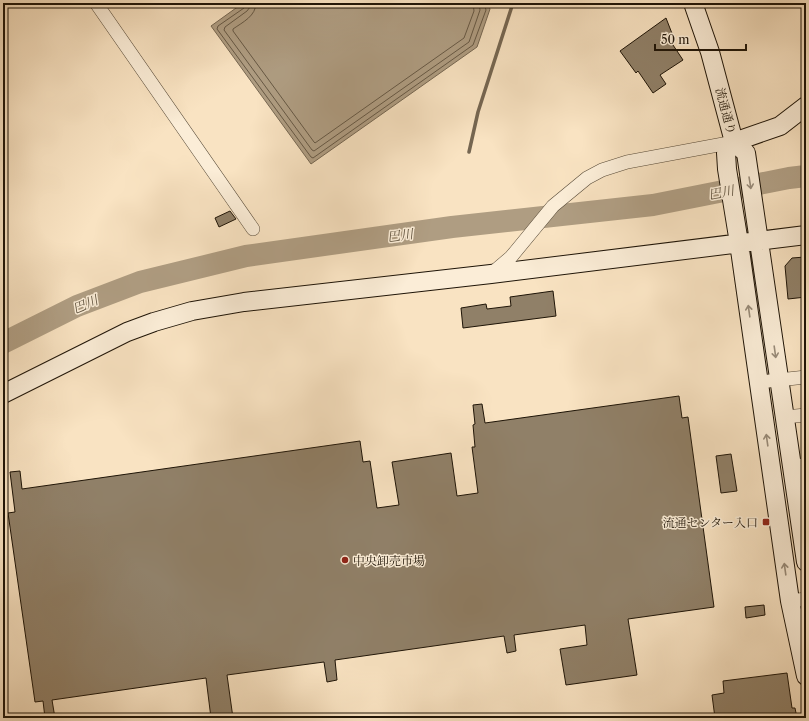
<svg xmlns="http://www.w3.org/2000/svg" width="809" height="721" font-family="'Libre Caslon Text','Noto Serif JP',serif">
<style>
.water{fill:#af9d82;stroke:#756651}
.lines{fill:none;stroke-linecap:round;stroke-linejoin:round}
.shore{stroke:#665844;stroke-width:1}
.stream{stroke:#756651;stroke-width:3.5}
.river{stroke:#af9d82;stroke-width:22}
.building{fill:#908068;stroke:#1e1407}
.street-casing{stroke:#554836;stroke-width:14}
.secondary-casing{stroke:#1e1407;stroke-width:20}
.street{stroke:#fbedd7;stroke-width:13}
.secondary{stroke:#fbedd7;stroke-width:18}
.oneway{stroke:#988b79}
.poi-dot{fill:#8f2418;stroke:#fbedd7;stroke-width:1.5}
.labels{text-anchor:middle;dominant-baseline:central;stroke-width:3;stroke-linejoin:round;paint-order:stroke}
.street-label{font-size:12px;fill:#1e1407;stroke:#fbedd7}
.poi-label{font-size:12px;fill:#1e1407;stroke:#fbedd7;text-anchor:end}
.water-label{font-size:13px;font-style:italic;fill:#5f523e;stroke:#fbedd7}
</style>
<rect width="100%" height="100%" fill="#f9e3c2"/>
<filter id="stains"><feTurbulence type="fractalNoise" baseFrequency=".005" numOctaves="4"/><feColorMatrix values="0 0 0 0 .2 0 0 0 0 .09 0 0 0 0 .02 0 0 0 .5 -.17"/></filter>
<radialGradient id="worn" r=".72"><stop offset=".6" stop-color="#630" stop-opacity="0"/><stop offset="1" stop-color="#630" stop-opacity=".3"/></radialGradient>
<path class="water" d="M243,3H487L490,9L477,47L311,164L211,26Z"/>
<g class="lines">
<path class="shore" d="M245,3L244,8L218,26L217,29L311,157L313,158L473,45L486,10L484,3
M250,3V7L247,11L225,27L224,30L312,150L314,151L469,42L480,10L479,3
M256,3C256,16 243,22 233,29V31L314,142L315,143L464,38L474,11L473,3"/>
<path class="stream" d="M469,152L478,112L513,3"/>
<path class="river" d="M3,343L77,306L140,282L246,256L452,227L653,205L789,178L806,176"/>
</g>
<path class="building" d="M666,18L673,36L669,39L683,60L660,75L666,84L653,93L638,71L636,73L620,51Z
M230,211L236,219L219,227L215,218Z
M805,257L806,297L788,299L785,266L792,258Z
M553,291L556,316L463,328L461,308L486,304L487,309L511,306L510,297Z
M679,396L682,418L688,417L714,607L628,619L637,675L566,685L560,649L587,645L585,625L514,635L516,651L507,653L504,636L335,660L337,680L327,682L324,662L227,675L233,718H211L206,678L52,700L55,718H45L43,701L35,702L8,513L15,512L10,472L20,471L22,489L360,441L363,462L370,461L377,508L399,505L392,462L451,453L457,496L478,493L472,447H475L473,425L475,424L473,405L482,404L485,423Z
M731,454L737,491L721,493L716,456Z
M764,605L765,615L746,618L745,607Z
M787,673L792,708H795L797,718H715L712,695L724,693L723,681Z"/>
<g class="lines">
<g class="street-casing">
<path id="street" d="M96,3L253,229
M491,274L511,257L553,206L587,178L602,170L627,162L734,142
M759,382L806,377
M785,417L806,415
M792,466L806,465
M790,601L806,599"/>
</g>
<g class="secondary-casing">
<path id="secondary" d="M693,3L710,52L734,142
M734,142L726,153L727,169L739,243L790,601L806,676
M734,142L746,153L806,562
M734,142L780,126L806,106
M3,394L127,332L154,322L192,311L244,302L491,274L806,235"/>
</g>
<use href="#street" class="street"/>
<use href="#secondary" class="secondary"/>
</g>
<defs><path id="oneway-shaft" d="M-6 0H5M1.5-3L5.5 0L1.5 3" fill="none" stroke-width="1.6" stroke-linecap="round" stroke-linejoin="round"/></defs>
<g class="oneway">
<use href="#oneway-shaft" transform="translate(750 183) rotate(81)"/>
<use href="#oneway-shaft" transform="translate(749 311) rotate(-98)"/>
<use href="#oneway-shaft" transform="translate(775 352) rotate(82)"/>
<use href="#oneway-shaft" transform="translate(767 440) rotate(-98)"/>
<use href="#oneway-shaft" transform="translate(785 569) rotate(-98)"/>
</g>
<g class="poi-dot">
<rect x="762" y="518" width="8" height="8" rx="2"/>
<circle cx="345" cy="560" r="4"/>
</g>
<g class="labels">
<g class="street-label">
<text transform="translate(726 111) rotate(75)">流通通り</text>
</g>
<g class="poi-label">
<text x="758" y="522">流通センター入口</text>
<text x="353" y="560" text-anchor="start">中央卸売市場</text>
</g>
<g class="water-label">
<text transform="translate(721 192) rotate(-11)">巴川</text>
<text transform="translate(400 235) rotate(-8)">巴川</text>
<text transform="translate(85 304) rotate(-23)">巴川</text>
</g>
</g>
<rect width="809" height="721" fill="none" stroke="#f9e3c2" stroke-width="16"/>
<rect x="4" y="4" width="801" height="713" fill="none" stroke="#1e1407" stroke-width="2"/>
<rect x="8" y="8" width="793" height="705" fill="none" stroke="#1e1407"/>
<path d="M655 44v6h91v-6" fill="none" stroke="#1e1407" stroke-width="2"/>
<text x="661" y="44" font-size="12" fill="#1e1407" stroke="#fbedd7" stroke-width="3" paint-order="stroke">50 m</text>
<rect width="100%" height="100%" filter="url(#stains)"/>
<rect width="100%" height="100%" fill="url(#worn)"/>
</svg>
